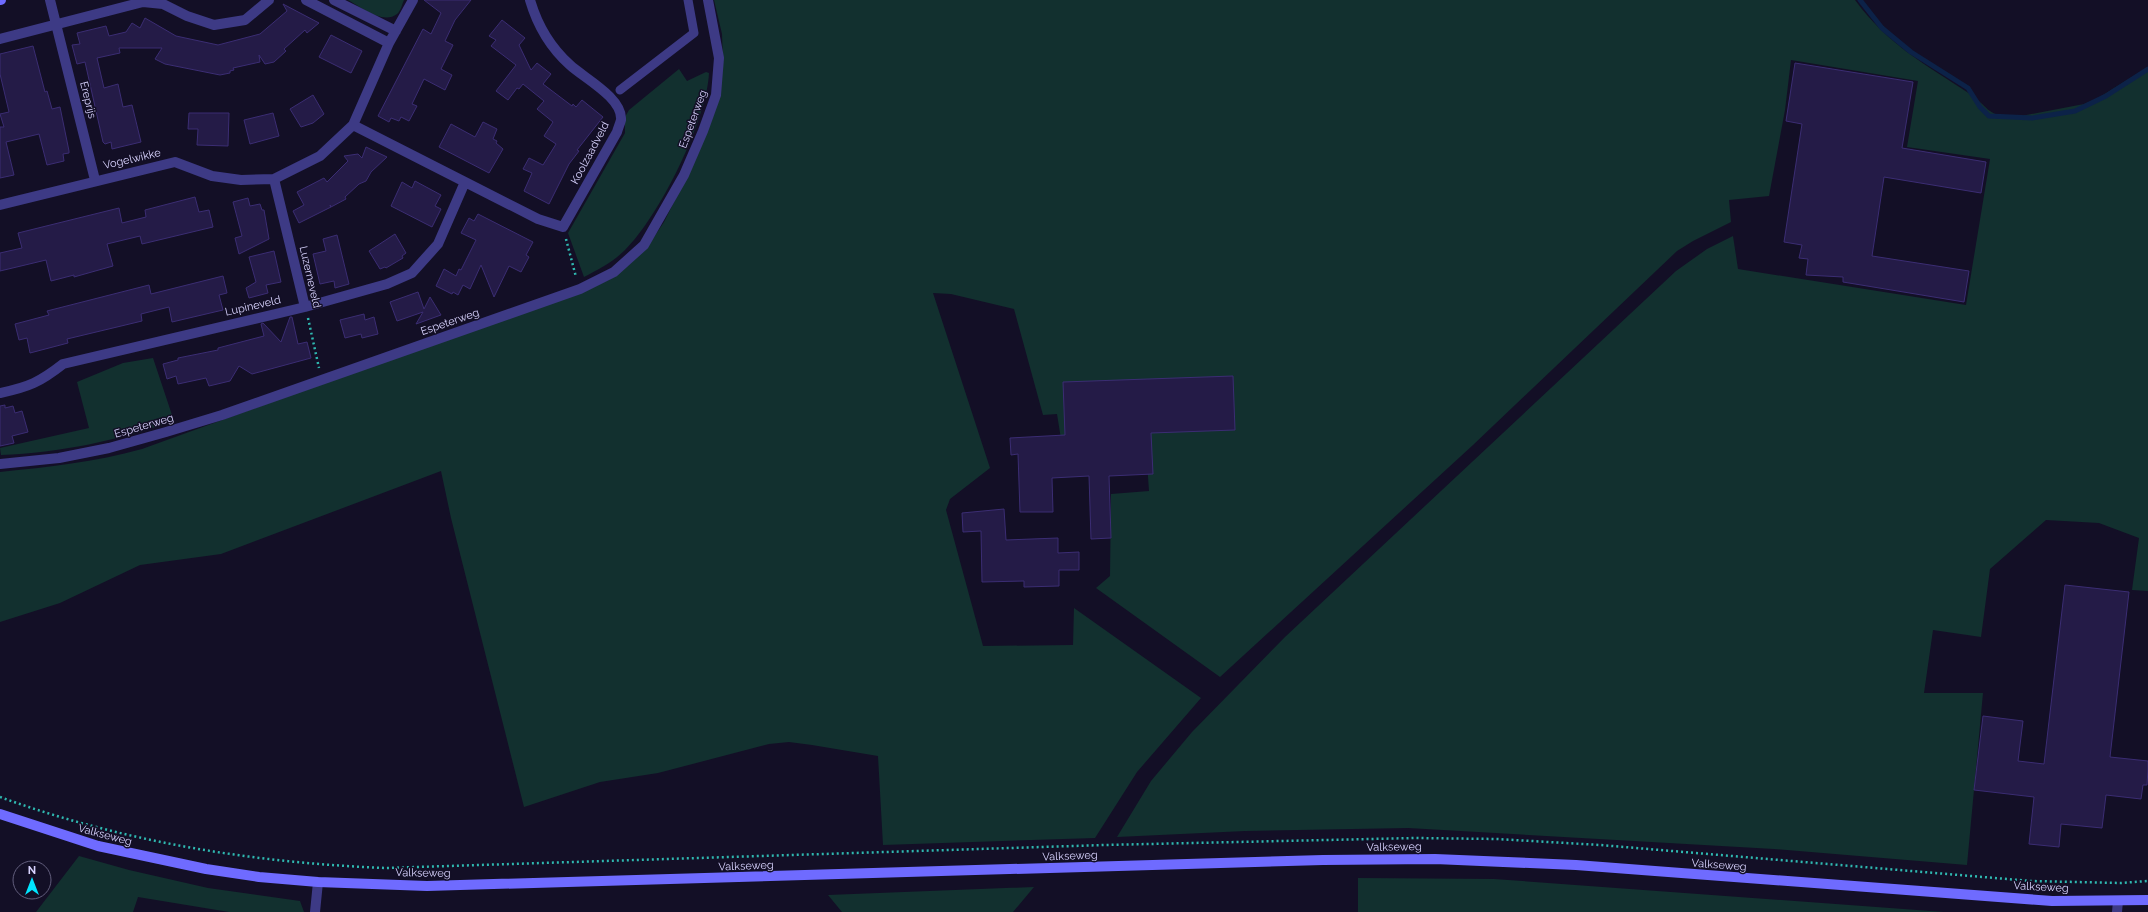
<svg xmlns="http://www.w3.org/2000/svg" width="2148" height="912" font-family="Raleway,sans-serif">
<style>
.green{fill:#12302f}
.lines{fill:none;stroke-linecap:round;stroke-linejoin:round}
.stream{stroke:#0c2248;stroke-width:5}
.building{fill:#241b47;stroke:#3b2d73}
.path{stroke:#2fb8b0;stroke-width:2.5;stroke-dasharray:2 3;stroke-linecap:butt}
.lane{stroke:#3d3a85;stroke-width:9}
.street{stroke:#3d3a85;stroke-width:10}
.secondary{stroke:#6f6bff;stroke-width:10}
.labels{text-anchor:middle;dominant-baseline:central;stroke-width:3;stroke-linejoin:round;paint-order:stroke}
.street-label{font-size:11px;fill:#d9d4ff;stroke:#130f26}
</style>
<rect width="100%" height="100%" fill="#130f26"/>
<path class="green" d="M348,0H404C402,4 401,11 397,14C383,25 361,7 348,0Z
M714,0H1855C1888,45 1925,64 1970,94C1989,107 1985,114 2011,118L2084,104L2098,98L2148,67V591L2132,590L2139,538L2099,523L2046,520L1990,569L1981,637L1933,630L1924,693H1983L1967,865L1774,849L1408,828L1245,831L1117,837L1151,781L1192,732L1285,637L1676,271L1707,249L1733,236L1738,269L1966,305L1990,159L1907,147L1918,81L1791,60L1785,110L1769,196L1729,200L1731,222L1693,241L1677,251L1473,445L1220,677L1096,588L1110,576L1111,494L1149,491L1145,434L1061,439L1057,414L1043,415L1014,309L951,294L933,293L990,468L950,499L946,510L983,646L1073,645L1074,608L1201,698L1137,772L1095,838L883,845L878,756L812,745L789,742L769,744L658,773L600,782L524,807L451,518L441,471L221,554L140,565L60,603L0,622V472C48,467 95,462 142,449L609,280L630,264L654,237L664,222L694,162L723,62L722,34Z
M679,69L687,81L706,72L709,73C707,120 659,217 625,250C613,262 599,269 584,277L568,233L625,133V117L629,110Z
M153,358L174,421C119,440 60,453 1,455L0,448L89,428L77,382L123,363Z
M79,856L129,870L208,888L300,901L304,912H229L138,897L133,912H36Z
M1358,878L1494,879L1944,912H1358Z
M1034,887L1013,912H842L828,895Z"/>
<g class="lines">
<path class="stream" d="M1860,0L1882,28L1894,38L1911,52L1968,88L1980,107L1989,116L2032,118L2075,111L2106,96L2148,69"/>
</g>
<path class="building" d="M424,0H471L455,20L445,41L453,45L441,69L452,75L445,90L424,79L412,104L417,106L409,121L401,117L399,121L391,118L389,122L378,116L423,29L431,34L441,13Z
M283,4L319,23L307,33L305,30L294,40L284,49L286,51L274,62L265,64L259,55L260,62L233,68L234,70L230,71V73L220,75L165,64L155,59L162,48H119L120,53L97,58L104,88L118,84L123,107L132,105L141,142L112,149L111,142L105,144L103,142L85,62L77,64L72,45L80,44L77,33L106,26L109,36L126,32L132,23L140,28L145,18L176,36L218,45L260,34L287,11Z
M502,20L525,38L519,45L531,70L537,63L551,74L543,84L572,106L573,104L576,107L582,100L603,117L577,150L579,151L569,164L549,204L524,191L532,173L523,169L529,158L543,165L556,144L544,136L553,122L537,109L544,101L523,84L519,89L517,88L508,100L496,91L516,65L491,46L496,40L489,36Z
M331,35L362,51L351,73L319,57Z
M33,46L45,92L47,91L52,109L60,107L69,151V153L63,154L64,161L47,165L39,134L6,142L14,175L0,178V127H4L0,114L9,112L0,74V54Z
M1795,63L1913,82L1902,148L1986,162L1981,193L1884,177L1872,256L1969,271L1964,302L1843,282V277L1806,275L1808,259L1799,258L1802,245L1784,242L1802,124L1786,121Z
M313,95L324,114L313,123L301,127L290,109Z
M189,113H229L228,146L197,145L198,129H188Z
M273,113L279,136L250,144L244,120Z
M483,122L497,129L493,139L497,141L496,143L503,149L489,173L439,147L451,124L475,137Z
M366,147L387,157L371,172L366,181L359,184L345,197L346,199L331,207L330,205L331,207L299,223L293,211L304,205L297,192L324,178L327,182L348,161L344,156L358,154L362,158Z
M415,181L441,195L435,206L441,209L432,227L391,206L402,182L412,188Z
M195,197L199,212L209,210L213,227L142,244L140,236L107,244L113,266L74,277V275L51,281L46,260L0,271V253L22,248L18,233L119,208L122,223L146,217L145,210Z
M248,198L250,206L260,204L262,210H264L269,239L239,254L235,238L242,236L233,202Z
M478,214L533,242L526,255L529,257L521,272L509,266L494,297L481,265L470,289L463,285L458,295L453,292L452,294L436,286L444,269L456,276L459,269L461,270L476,240L461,233L469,218L474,221Z
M395,234L406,253L402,256L403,258L386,268L385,267L380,269L369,251Z
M337,235L349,284L335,288L334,281L320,284L313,254L326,251L323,239Z
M274,251L281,282L266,285L268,293L249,298L246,288L256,282L249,257Z
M223,276L227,293L219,295L223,310L172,322L169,307L141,314L142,321L67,339L68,343L30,353L27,338L19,340L15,324L49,315L47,311L149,285L151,294Z
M418,292L424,309L430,297L441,315L416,324L423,312L397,321L390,302Z
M364,314L365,320L374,317L378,334L362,338L361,334L345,338L340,320Z
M290,317H292L298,344L307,342L311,358L252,374L239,366L230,381L209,386L206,378L178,384L176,376L167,379L163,364L178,360V358L218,350V348L264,336L261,324L263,323L281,342Z
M1233,376L1235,430L1151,433L1153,474L1109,476L1111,538L1091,539L1089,476L1052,478L1053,512H1020L1018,454L1011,455L1010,438L1065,435L1063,382Z
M5,405V408L13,406L15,413L22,411L28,432L12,436L14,443L0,446V406Z
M1004,509L1006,540L1058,538V553L1079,552V570H1059V586L1024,587V581L982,582L981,531L963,532L962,513Z
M2065,585L2129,592L2110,757L2148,761V769L2147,785H2143L2141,799L2106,795L2102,828L2061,824L2059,847L2029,844L2034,797L1974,790L1983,716L2023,721L2018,761L2044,764Z"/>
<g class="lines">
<path class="path" d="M566,239L576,277
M308,318L319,368
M0,797C123,842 255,863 386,868L1104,845L1415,838L1497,839L1600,845L2031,881L2121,883L2148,881"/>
<path class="lane" d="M620,90L694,33L688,0"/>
<path class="street" d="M50,0L95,180
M306,0L389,43
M334,0L396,31
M0,39L143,2L163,4L187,16L214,25L245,20L269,0
M353,125L538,219L563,227L617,132C618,128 620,124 621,120C623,98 584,78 570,65C551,48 537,24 530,0
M274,179L305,307
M0,205L175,162L212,176L241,180L274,179L320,156L353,125L389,43L413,0
M0,393C29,387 40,382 63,364L305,307L387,284L412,273L438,244L465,182
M0,464L59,458L109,448L166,432L222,415L580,289L614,272L644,245L684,175L703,131L716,95L719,58L708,0
M315,912L318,882
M2117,912L2118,901"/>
<path class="secondary" d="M0,0H1
M0,814L98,846L206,869L259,877L318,882L427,886L1323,860L1435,859L1576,865L2052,901L2148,900"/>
</g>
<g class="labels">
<g class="street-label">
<text transform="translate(88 100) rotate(76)">Ereprijs</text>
<text transform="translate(693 119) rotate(-70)">Espeterweg</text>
<text transform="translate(590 153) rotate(-62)">Koolzaadveld</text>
<text transform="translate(132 159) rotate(-13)">Vogelwikke</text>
<text transform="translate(310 277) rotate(77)">Luzerneveld</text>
<text transform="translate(253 306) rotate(-13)">Lupineveld</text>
<text transform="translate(450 322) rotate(-19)">Espeterweg</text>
<text transform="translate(144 426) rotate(-16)">Espeterweg</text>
<text transform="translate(105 835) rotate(15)">Valkseweg</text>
<text transform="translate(1394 847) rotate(-1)">Valkseweg</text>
<text transform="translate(1070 856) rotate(-2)">Valkseweg</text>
<text transform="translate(1719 865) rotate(4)">Valkseweg</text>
<text transform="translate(746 866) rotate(-2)">Valkseweg</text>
<text transform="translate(423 873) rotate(1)">Valkseweg</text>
<text transform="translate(2041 887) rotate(3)">Valkseweg</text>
</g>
</g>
<g transform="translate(32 880)"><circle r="19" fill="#130f26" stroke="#625e7d"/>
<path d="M0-3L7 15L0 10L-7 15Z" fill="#00e5ff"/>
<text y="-6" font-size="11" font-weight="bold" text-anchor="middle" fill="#d9d4ff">N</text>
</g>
</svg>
